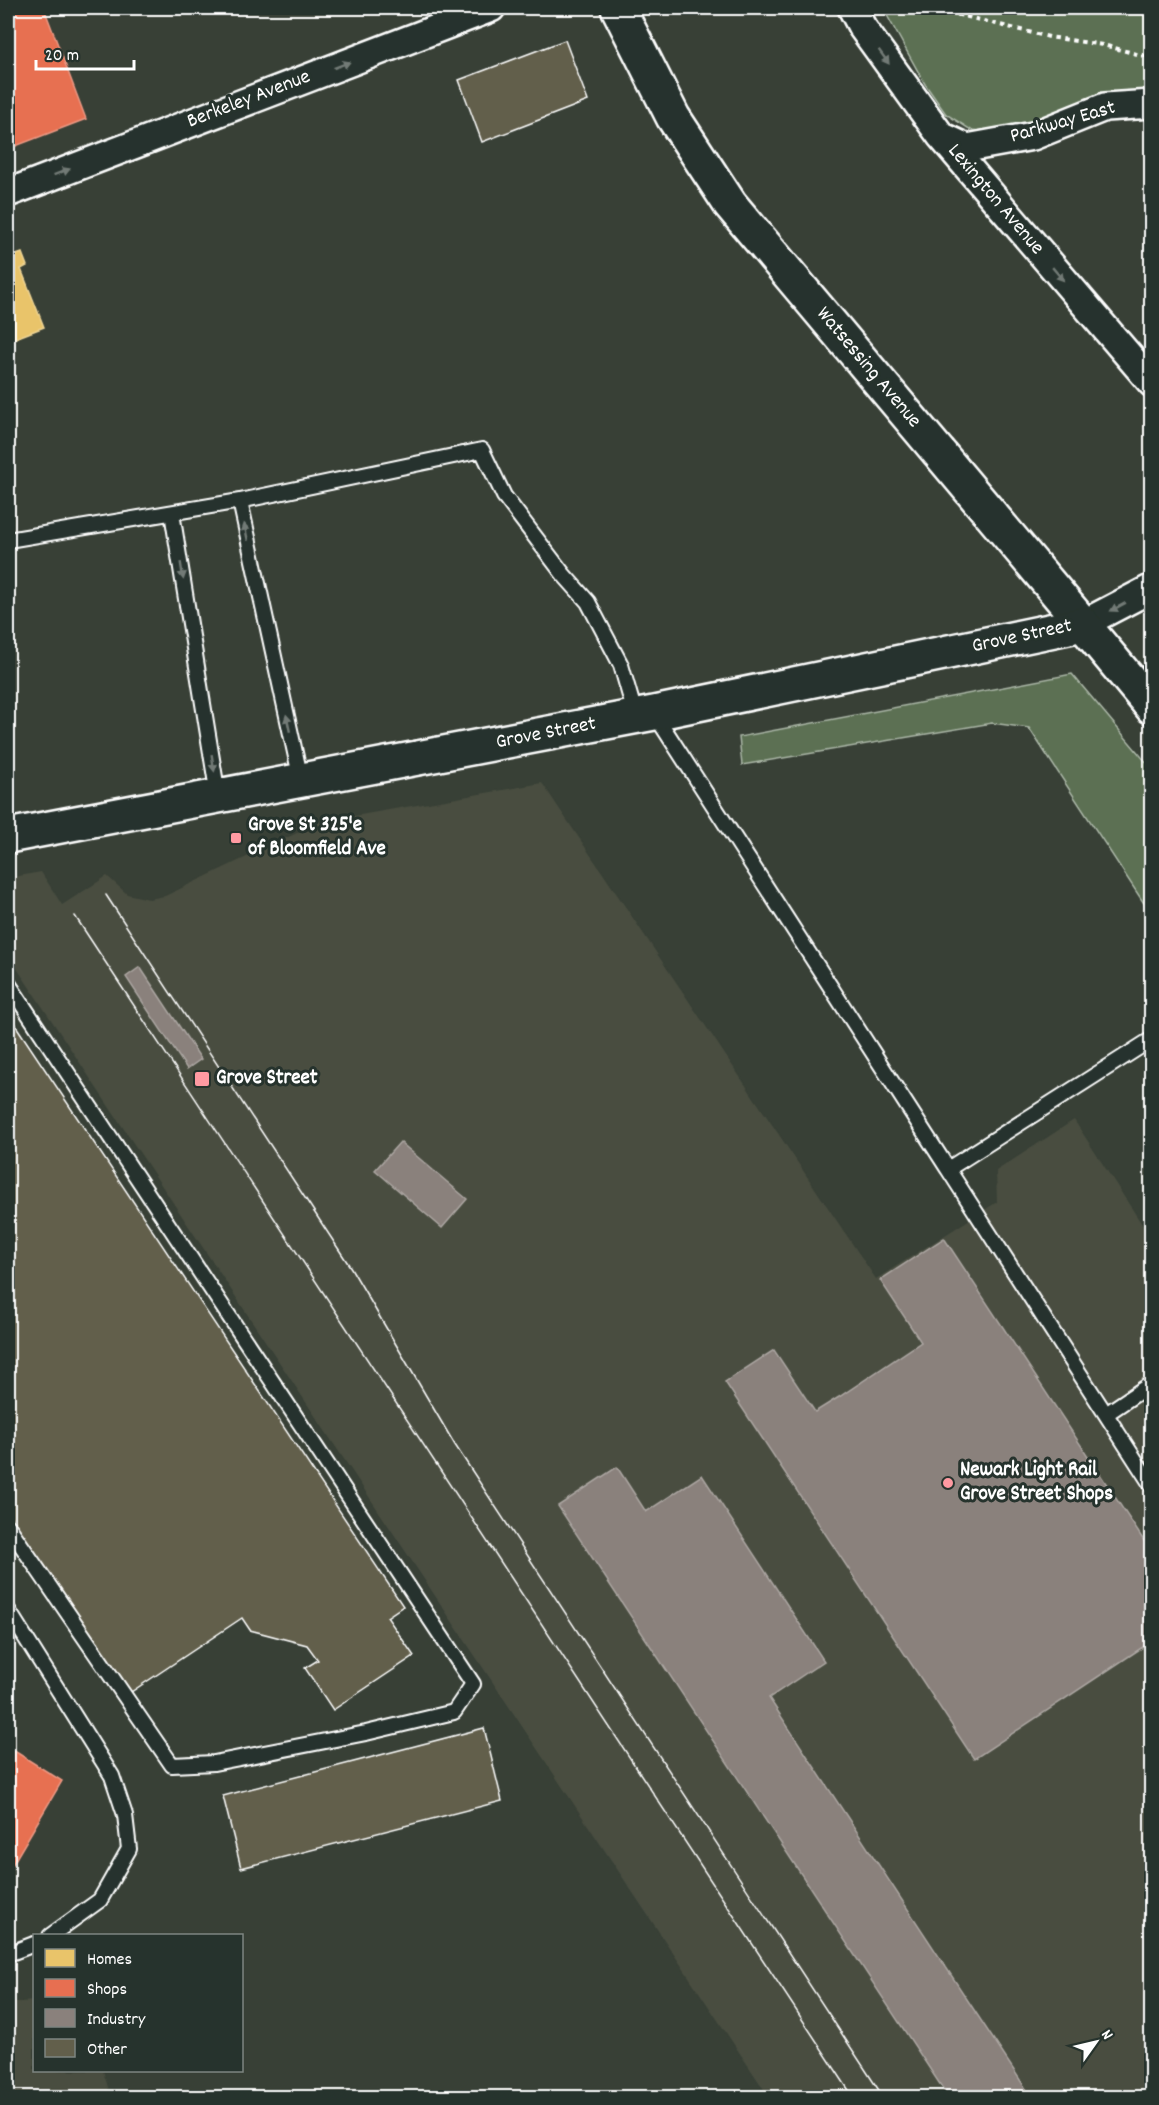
<svg xmlns="http://www.w3.org/2000/svg" width="1159" height="2105" font-family="Dekko,sans-serif">
<style>
.built{fill:#494d40}
.green{fill:#5b7053;stroke:#adb8a9;stroke-width:1.5}
.homes{fill:#e9c46a;stroke:#f0d697;stroke-width:1.5}
.shops{fill:#e76f51;stroke:#ee9a85;stroke-width:1.5}
.industry{fill:#8a817c;stroke:#ada7a3;stroke-width:1.5}
.building{fill:#625f4b;stroke:#fff;stroke-width:1.5}
.lines{fill:none;stroke-linecap:round;stroke-linejoin:round}
.service-casing{stroke:#fff;stroke-width:18}
.minor-casing{stroke:#fff;stroke-width:32}
.tertiary-casing{stroke:#fff;stroke-width:38}
.secondary-casing{stroke:#fff;stroke-width:38}
.path{stroke:#fff;stroke-width:4;stroke-dasharray:4.5 4.5;stroke-linecap:butt}
.service{stroke:#26332d;stroke-width:14}
.minor{stroke:#26332d;stroke-width:27}
.tertiary{stroke:#26332d;stroke-width:33}
.secondary{stroke:#26332d;stroke-width:33}
.tram{stroke:#fff;stroke-width:1.5}
.oneway{fill:#727a76}
.poi-dot{fill:#ff9aa2;stroke:#26332d;stroke-width:2}
.labels{text-anchor:middle;dominant-baseline:central;stroke-width:6;stroke-linejoin:round;paint-order:stroke}
.street-label{font-size:21px;fill:#fff;stroke:#26332d}
.poi-label{font-size:21px;font-weight:bold;fill:#fff;stroke:#26332d;text-anchor:start}
</style>
<rect width="100%" height="100%" fill="#384036"/>
<filter id="ink" filterUnits="userSpaceOnUse"><feTurbulence type="fractalNoise" baseFrequency=".0167" numOctaves="2"/><feDisplacementMap in="SourceGraphic" scale="12" xChannelSelector="R" yChannelSelector="G"/><feConvolveMatrix kernelMatrix="1 2 1 2 8 2 1 2 1" color-interpolation-filters="sRGB"/></filter>
<g filter="url(#ink)">
<path class="built" d="M542,783L876,1279L997,1202L996,1171L1074,1120L1151,1238V2097H769L8,955V878L41,872L62,905L107,876L127,894L149,899L165,896L320,822Z
M34,2001V2070L103,2071L111,2097H8V2003Z"/>
<path class="green" d="M883,8H1151V93L1001,133L971,130L946,114L925,84Z
M1072,674L1151,768V914L1029,728L992,723L742,765L739,737Z"/>
<path class="homes" d="M22,253L27,266L21,269L44,327L8,341V258Z"/>
<path class="shops" d="M8,8H44L86,119L8,149Z
M8,1747L62,1781L8,1872Z"/>
<path class="industry" d="M140,967L201,1059L187,1069L126,977Z
M400,1142L467,1199L442,1228L375,1170Z
M944,1238L1152,1553V1641L974,1759L725,1382L774,1350L815,1412L839,1397L921,1342L880,1280Z
M617,1467L646,1512L702,1475L824,1661L769,1698L1032,2098H949L558,1506Z"/>
<path class="building" d="M565,40L588,101L482,142L459,80Z
M8,1014L403,1606L387,1617L414,1656L333,1710L305,1668L318,1660L307,1645L250,1630L242,1618L128,1694L8,1513Z
M484,1728L502,1801L241,1868L223,1796Z"/>
<g class="lines">
<g class="service-casing">
<path id="service" d="M240,501L301,780
M172,513L218,796
M8,540L240,501L482,450L504,496L564,575L588,602L621,665L636,717
M654,713L948,1169L1152,1039
M8,983L473,1684L454,1712L366,1733L214,1763L172,1765L8,1526
M948,1169L1152,1486
M1106,1414L1152,1383
M8,1610L112,1776L125,1815L129,1849L100,1900L50,1936
M8,1954L34,1944"/>
</g>
<g class="minor-casing">
<path id="minor" d="M852,8L862,27L941,136L1152,383
M941,136L967,148L1033,136L1105,107L1152,104
M8,193L491,8
M1083,624L1152,588"/>
</g>
<g class="tertiary-casing">
<path id="tertiary" d="M618,8L673,117L730,204L1083,624"/>
</g>
<g class="secondary-casing">
<path id="secondary" d="M8,836L654,713L1083,624L1152,707"/>
</g>
<path class="path" d="M931,8L1049,37L1103,45L1152,58"/>
<use href="#service" class="service"/>
<use href="#minor" class="minor"/>
<use href="#tertiary" class="tertiary"/>
<use href="#secondary" class="secondary"/>
<path class="tram" d="M106,895L351,1268L455,1445L884,2098
M75,916L854,2098"/>
</g>
<defs><path id="oneway-solid" d="M-6-.8H1V-3.2L6.5 0L1 3.2V.8H-6Z" transform="scale(1.5)"/></defs>
<g class="oneway">
<use href="#oneway-solid" transform="translate(884 57) rotate(54)"/>
<use href="#oneway-solid" transform="translate(342 65) rotate(-21)"/>
<use href="#oneway-solid" transform="translate(62 172) rotate(-21)"/>
<use href="#oneway-solid" transform="translate(1058 274) rotate(50)"/>
<use href="#oneway-solid" transform="translate(246 532) rotate(-102)"/>
<use href="#oneway-solid" transform="translate(182 571) rotate(81)"/>
<use href="#oneway-solid" transform="translate(1118 607) rotate(152)"/>
<use href="#oneway-solid" transform="translate(288 723) rotate(-102)"/>
<use href="#oneway-solid" transform="translate(213 763) rotate(81)"/>
</g>
</g>
<g class="poi-dot">
<rect x="230" y="832" width="12" height="12" rx="3"/>
<rect x="194" y="1071" width="16" height="16" rx="3"/>
<circle cx="948" cy="1483" r="6"/>
</g>
<g class="labels">
<g class="street-label">
<text transform="translate(249 100) rotate(-21)">Berkeley Avenue</text>
<text transform="translate(1063 123) rotate(-16)">Parkway East</text>
<text transform="translate(995 200) rotate(50)">Lexington Avenue</text>
<text transform="translate(868 368) rotate(50)">Watsessing Avenue</text>
<text transform="translate(1022 637) rotate(-12)">Grove Street</text>
<text transform="translate(546 734) rotate(-11)">Grove Street</text>
</g>
<g class="poi-label">
<text x="248" y="826">Grove St 325'e<tspan x="248" dy="24">of Bloomfield Ave</tspan></text>
<text x="216" y="1079">Grove Street</text>
<text x="960" y="1471">Newark Light Rail<tspan x="960" dy="24">Grove Street Shops</tspan></text>
</g>
</g>
<rect width="1159" height="2105" fill="none" stroke="#26332d" stroke-width="30"/>
<rect x="15" y="15" width="1129" height="2075" fill="none" stroke="#fff" stroke-width="2" filter="url(#ink)"/>
<rect x="33" y="1934" width="210" height="138" fill="#26332d" stroke="#7d8581" stroke-width="1.5"/>
<rect x="45" y="1949" width="30" height="18" fill="#e9c46a" stroke="#7d8581" stroke-width="1.5"/>
<text x="87" y="1964" font-size="18" fill="#ffffff">Homes</text>
<rect x="45" y="1979" width="30" height="18" fill="#e76f51" stroke="#7d8581" stroke-width="1.5"/>
<text x="87" y="1994" font-size="18" fill="#ffffff">Shops</text>
<rect x="45" y="2009" width="30" height="18" fill="#8a817c" stroke="#7d8581" stroke-width="1.5"/>
<text x="87" y="2024" font-size="18" fill="#ffffff">Industry</text>
<rect x="45" y="2039" width="30" height="18" fill="#625f4b" stroke="#7d8581" stroke-width="1.5"/>
<text x="87" y="2054" font-size="18" fill="#ffffff">Other</text>
<g transform="translate(1096 2042) rotate(56)" stroke="#26332d" stroke-width="4.5" paint-order="stroke">
<path d="M0-4.5L10 22L0 15L-10 22Z" fill="#ffffff"/>
<text y="-9" font-size="16" font-weight="bold" text-anchor="middle" fill="#ffffff">N</text>
</g>
<path d="M36 60v9h98v-9" fill="none" stroke="#ffffff" stroke-width="3"/>
<text x="45" y="60" font-size="18" fill="#ffffff" stroke="#26332d" stroke-width="4.5" paint-order="stroke">20 m</text>
</svg>
